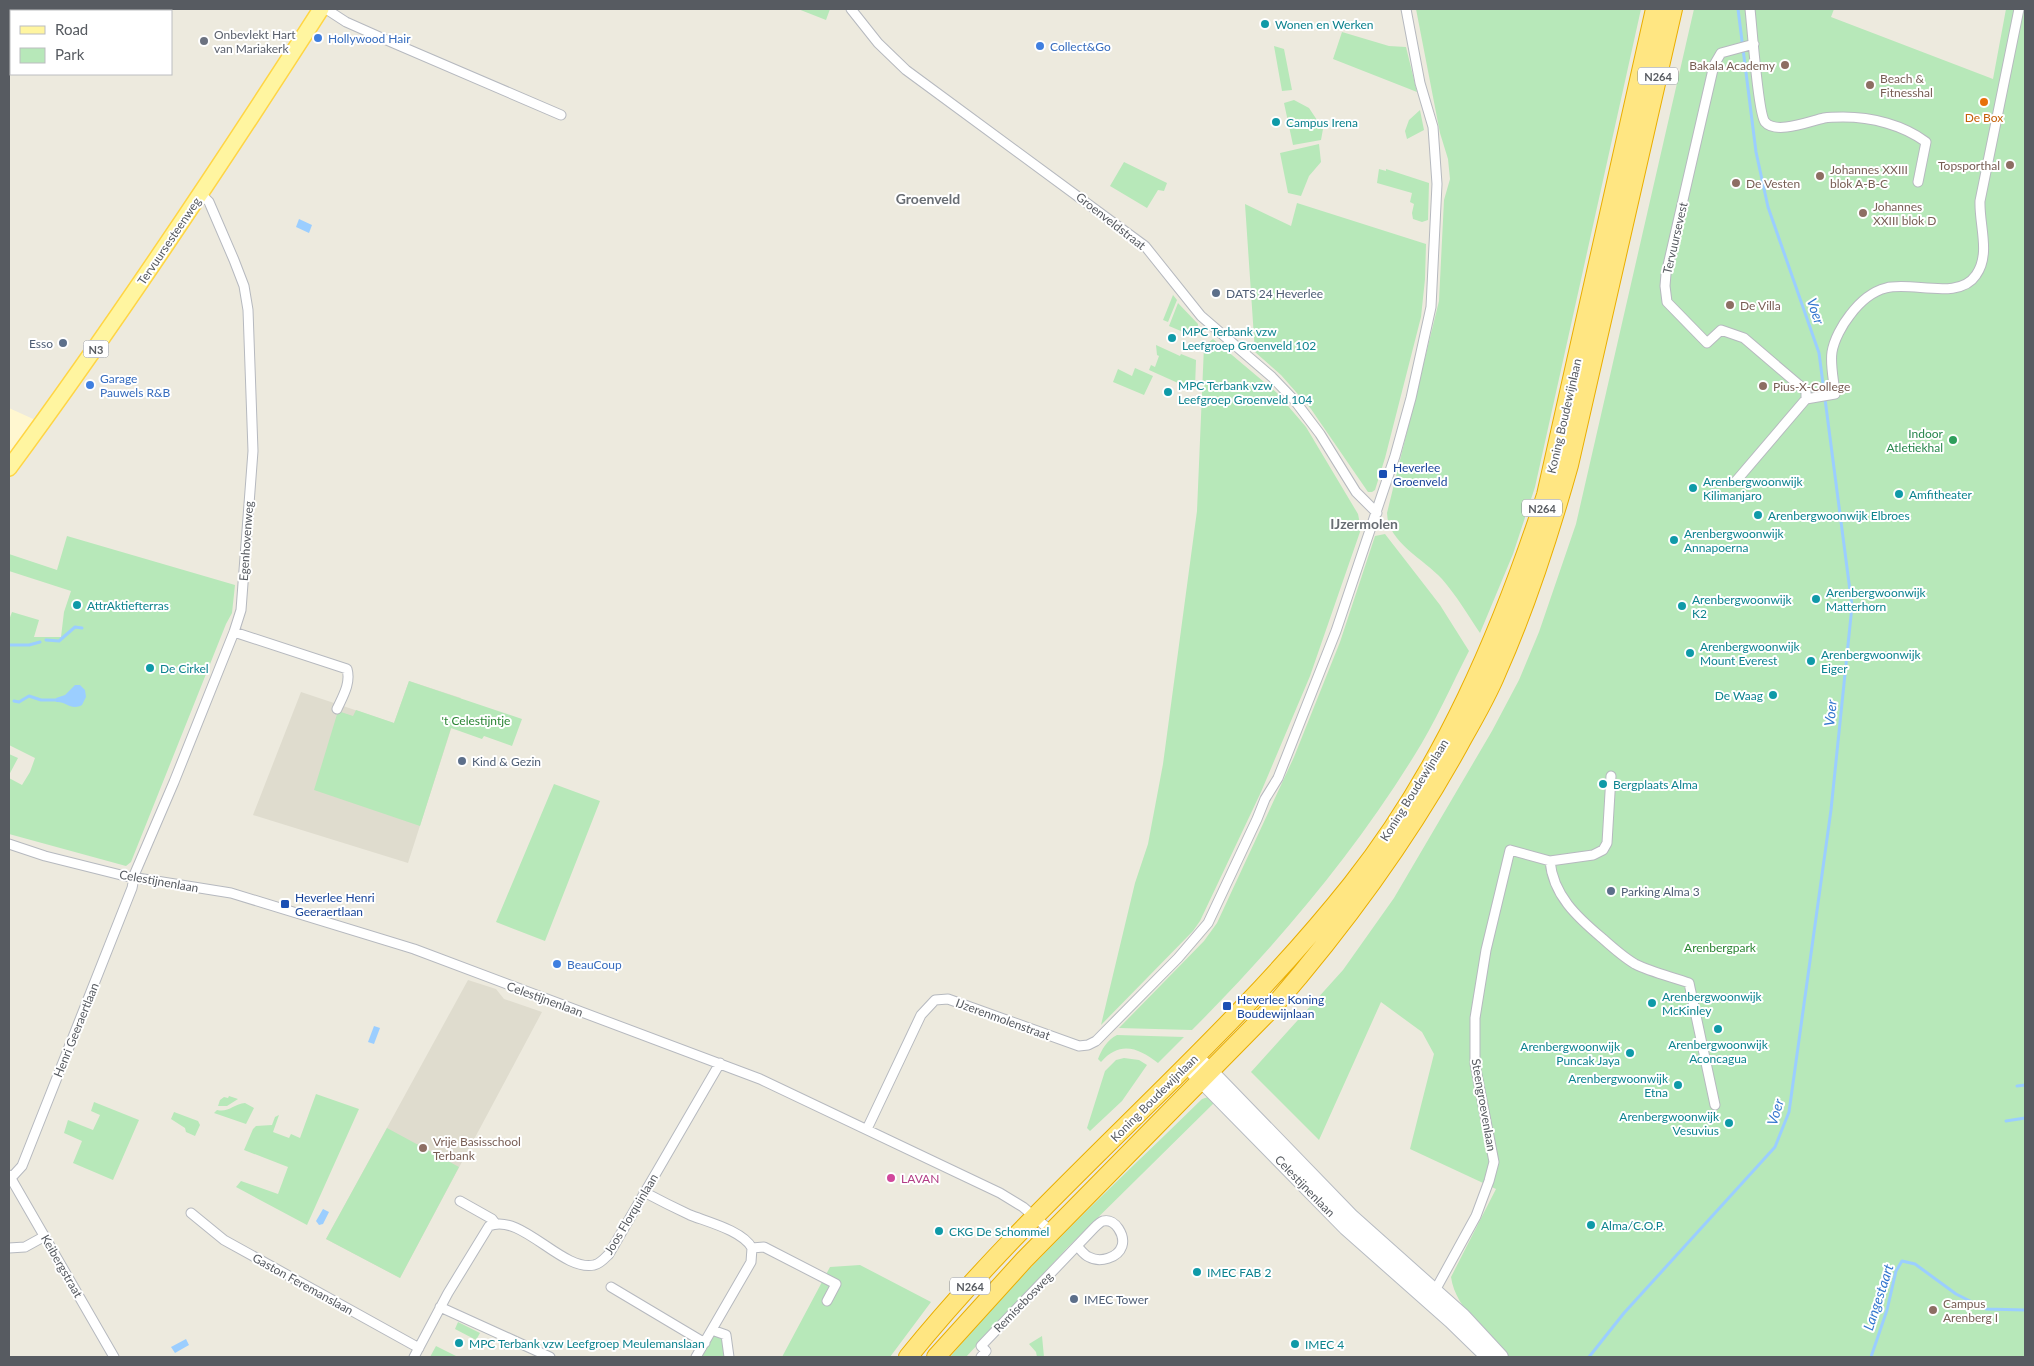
<svg xmlns="http://www.w3.org/2000/svg" width="2034" height="1366" font-family="Lato,sans-serif">
<style>
.commercial{fill:#fff7d0}
.education{fill:#dfdcce}
.green{fill:#b7e8b9}
.water{fill:#9bceff}
.lines{fill:none;stroke-linecap:round;stroke-linejoin:round}
.stream{stroke:#9bceff;stroke-width:3}
.street-casing{stroke:#b6b9bf;stroke-width:11}
.secondary-casing{stroke:#b7bbc2;stroke-width:16}
.primary-casing{stroke:#ffd544;stroke-width:18}
.highway-casing{stroke:#eaae00;stroke-width:20}
.street{stroke:#fff;stroke-width:9}
.secondary{stroke:#fff;stroke-width:14}
.primary{stroke:#fff5a0;stroke-width:15}
.highway{stroke:#ffe682;stroke-width:18}
.culture-dot{fill:#0f9aa8;stroke:#fff;stroke-width:2}
.shop-dot{fill:#3f7fe0;stroke:#fff;stroke-width:2}
.worship-dot{fill:#6b7280;stroke:#fff;stroke-width:2}
.education-dot{fill:#8d6e63;stroke:#fff;stroke-width:2}
.food-dot{fill:#e8710a;stroke:#fff;stroke-width:2}
.service-dot{fill:#5c6f8a;stroke:#fff;stroke-width:2}
.leisure-dot{fill:#2e9e5b;stroke:#fff;stroke-width:2}
.transit-dot{fill:#1a4fb4;stroke:#fff;stroke-width:2}
.hotel-dot{fill:#d1479c;stroke:#fff;stroke-width:2}
.labels{text-anchor:middle;dominant-baseline:central;stroke-width:4;stroke-linejoin:round;paint-order:stroke}
.shield{fill:#fff;stroke:#898c90;stroke-width:1}
.shield-label{font-size:11px;font-weight:bold;fill:#575b61}
.culture-label{font-size:12px;fill:#0d838f;stroke:#fff;text-anchor:start}
.worship-label{font-size:12px;fill:#5b616d;stroke:#fff;text-anchor:start}
.shop-label{font-size:12px;fill:#366cbe;stroke:#fff;text-anchor:start}
.education-label{font-size:12px;fill:#785e54;stroke:#fff;text-anchor:start}
.food-label{font-size:12px;fill:#c56008;stroke:#fff}
.street-label{font-size:12px;fill:#575b61;stroke:#fff}
.service-label{font-size:12px;fill:#4e5e75;stroke:#fff;text-anchor:start}
.leisure-label{font-size:12px;fill:#27864d;stroke:#fff;text-anchor:end}
.transit-label{font-size:12px;fill:#164399;stroke:#fff;text-anchor:start}
.park-label{font-size:12px;fill:#2b8534;stroke:#fff}
.hotel-label{font-size:12px;fill:#b23c85;stroke:#fff;text-anchor:start}
.neighbourhood-label{font-size:14px;font-weight:bold;fill:#686d73;stroke:#fff}
.water-label{font-size:14px;font-style:italic;fill:#3276ce;stroke:#fff}
</style>
<rect width="100%" height="100%" fill="#edeade"/>
<path class="commercial" d="M9,408L42,423L9,462Z"/>
<path class="education" d="M409,681L461,698L408,863L253,815L301,692L394,723Z
M468,980L496,989L504,999L542,1012L400,1278L326,1239Z"/>
<path class="green" d="M798,9H830L826,20Z
M1416,9H1641L1535,487L1513,554L1480,633C1468,615 1456,595 1442,579C1424,559 1388,543 1387,513L1439,301L1444,200L1450,179L1448,159L1440,133Z
M1694,9H1834L1831,17L1993,79L2006,9H2025V1357H1509C1489,1331 1456,1311 1451,1277L1496,1189L1410,1149L1434,1054L1422,1032L1381,1002L1319,1140L1251,1072L1343,970L1394,898L1492,731L1519,680L1539,632L1576,524Z
M1342,32L1389,46L1406,47L1417,92L1333,59Z
M1274,46L1284,49L1292,90L1282,91Z
M1294,100L1309,108L1323,129L1321,140L1293,145L1284,103Z
M1420,110L1424,130L1407,139L1405,131L1409,120Z
M1319,144L1321,162L1309,176L1301,196L1288,193L1280,153Z
M1124,162L1167,183L1164,191L1158,190L1147,208L1110,186Z
M1379,169L1386,171V169L1429,183L1428,220L1422,222L1413,219L1412,213L1414,204L1410,202L1412,193L1377,183Z
M1297,203L1426,244L1425,279L1421,317L1385,458L1375,490L1372,492H1368L1311,409L1281,375L1255,352L1245,204L1291,226Z
M1173,295L1177,300L1168,322L1163,320Z
M1178,303L1198,324L1197,335L1188,334L1169,326Z
M1213,339L1277,393L1306,427L1358,514L1361,529L1310,676L1261,792L1200,921L1193,931L1101,1025L1135,883L1148,844L1163,764L1197,511L1204,346Z
M1156,345L1180,356L1181,354L1196,360L1195,388L1179,381L1178,383L1149,370L1151,365L1155,367L1159,356L1157,355Z
M1135,368L1153,376L1144,395L1113,382L1118,369L1132,376Z
M1385,534L1440,605L1469,651C1451,686 1435,723 1414,756C1352,856 1275,947 1192,1030L1119,1028L1204,941L1217,923L1294,757L1340,642L1375,536Z
M67,536L235,585L232,613L226,624L131,862L126,866L9,834V778L22,785L30,772L35,758L9,745V620L12,612L39,620L34,637H61L64,612L71,591L9,571V554L57,570Z
M409,681L522,719L512,746L484,736L482,739L451,728L420,826L314,790L338,711L353,716L356,710L394,723Z
M9,754L18,758L9,775Z
M554,784L600,801L545,941L496,922Z
M1117,1035L1184,1037L1158,1063C1139,1048 1120,1040 1101,1062L1098,1059C1102,1049 1107,1040 1117,1035Z
M1124,1058L1139,1060L1147,1065L1122,1101L1090,1131L1087,1128L1105,1071L1116,1060Z
M316,1094L359,1109L307,1225L236,1187L241,1181L278,1194L288,1167L244,1150L253,1129L256,1126L272,1125L275,1117L279,1115L273,1132L289,1138L291,1134L300,1138Z
M229,1096L238,1099L227,1106H218L220,1100L224,1097L228,1098Z
M1208,1097L1216,1101L1067,1248L966,1357H950C1027,1265 1116,1183 1202,1099Z
M94,1102L139,1120L113,1180L73,1163L82,1141L64,1133L68,1120L93,1130L100,1115L91,1111Z
M245,1103L254,1108L246,1124L214,1113L217,1110C228,1113 234,1104 245,1103Z
M174,1112L198,1121L200,1125L195,1136L186,1132L185,1128L171,1119Z
M387,1128L459,1167L400,1278L326,1239Z
M860,1265L931,1302L890,1357H782L830,1267Z
M458,1322L480,1333L476,1340L455,1329Z
M712,1330L726,1335L729,1357H700Z
M1042,1336L1044,1357H1037L1036,1352L1029,1344Z
M436,1346L458,1357H430Z"/>
<path class="water" d="M299,219L312,225L309,233L296,227Z
M75,685H80L85,690L86,697L82,705C71,711 66,701 56,702V698L65,695Z
M374,1026L380,1028L374,1044L368,1042Z
M323,1209L329,1212L323,1224L319,1225L316,1221Z
M186,1339L189,1345L175,1353L171,1347Z"/>
<g class="lines">
<path class="stream" d="M46,640L59,641L75,627L82,628
M9,645H29L40,642
M14,701L19,702L29,696L41,700H56
M2017,1086L2025,1085
M2006,1121L2025,1118
M1589,1357L1624,1313L1775,1147L1789,1112L1831,810L1852,606L1819,353L1768,207L1756,152L1738,9
M1871,1357L1887,1310L1896,1271L1902,1261L1915,1264L1956,1294L1986,1309L2025,1310"/>
<g class="street-casing">
<path id="street" d="M326,9L346,22L391,42L561,115
M851,9L878,43L906,70L1145,246L1201,316L1272,377L1295,401L1320,434L1356,492L1377,513
M1750,9C1752,26 1758,113 1765,122C1776,135 1810,121 1824,118C1830,117 1837,117 1843,117C1872,117 1903,125 1926,142L1918,182
M1754,44L1721,53L1714,65L1666,274L1665,286L1667,302L1707,343L1721,330L1744,338L1806,391V399
M1736,481L1806,399L1835,394C1834,381 1830,365 1832,352C1834,340 1842,325 1850,315C1859,303 1870,292 1886,288C1912,281 1959,301 1976,275C1991,254 1979,225 1980,201L2019,9
M234,632L347,669C351,683 343,696 337,709
M9,844L45,856L125,876L231,893L414,949L760,1079L1000,1193L1023,1207L1051,1231
M1550,861C1553,895 1577,917 1602,938C1612,947 1623,957 1635,964C1651,972 1672,977 1689,983L1715,1105
M867,1129L921,1015L935,1000L948,999L1079,1046L1088,1045L1096,1041L1178,958L1208,923L1257,819L1265,799L1278,778L1336,631L1395,456L1411,398L1431,307L1437,184L1433,127L1420,83L1406,9
M9,1175L114,1357
M11,1178L22,1166L132,888L135,873L174,782L234,632L241,610L253,451L248,310L244,286L234,260L209,202L201,194
M644,1192C659,1200 675,1208 690,1215C708,1222 743,1231 752,1248
M460,1201L492,1219L495,1223
M191,1213L224,1240L419,1348
M9,1248L25,1247L45,1236
M752,1248L764,1247L836,1284L827,1301
M611,1287L705,1343
M1432,1296L1476,1216L1489,1181L1494,1162L1475,1064V1018L1486,950L1510,850L1550,861L1593,855L1603,850L1607,843L1611,776
M440,1307L550,1357
M712,1330L726,1335L729,1357
M414,1357L448,1293L489,1226C521,1212 562,1272 594,1265C600,1264 605,1258 609,1254L720,1063
M696,1357L751,1262L752,1248
M981,1357L986,1351L981,1346L1094,1228C1096,1226 1100,1222 1103,1221C1116,1218 1125,1236 1122,1246C1118,1258 1100,1263 1089,1257C1084,1255 1081,1250 1077,1246"/>
</g>
<g class="secondary-casing">
<path id="secondary" d="M1196,1056L1352,1217L1463,1316L1501,1357
M1187,1066L1346,1228L1451,1321L1488,1357"/>
</g>
<g class="primary-casing">
<path id="primary" d="M9,468C119,319 221,165 321,9"/>
</g>
<g class="highway-casing">
<path id="highway" d="M908,1357C1044,1189 1217,1054 1352,884C1443,769 1501,633 1546,495L1655,9
M936,1357L1024,1260L1273,1007C1346,923 1411,834 1464,736C1476,715 1488,694 1497,672C1527,605 1549,536 1569,465L1673,9"/>
</g>
<use href="#street" class="street"/>
<use href="#secondary" class="secondary"/>
<use href="#primary" class="primary"/>
<use href="#highway" class="highway"/>
</g>
<g class="culture-dot">
<circle cx="1265" cy="24" r="5"/>
<circle cx="1276" cy="122" r="5"/>
<circle cx="1172" cy="338" r="5"/>
<circle cx="1168" cy="392" r="5"/>
<circle cx="1693" cy="488" r="5"/>
<circle cx="1899" cy="494" r="5"/>
<circle cx="1758" cy="515" r="5"/>
<circle cx="1674" cy="540" r="5"/>
<circle cx="1816" cy="599" r="5"/>
<circle cx="77" cy="605" r="5"/>
<circle cx="1682" cy="606" r="5"/>
<circle cx="1690" cy="653" r="5"/>
<circle cx="1811" cy="661" r="5"/>
<circle cx="150" cy="668" r="5"/>
<circle cx="1773" cy="695" r="5"/>
<circle cx="1603" cy="784" r="5"/>
<circle cx="1652" cy="1003" r="5"/>
<circle cx="1718" cy="1029" r="5"/>
<circle cx="1630" cy="1053" r="5"/>
<circle cx="1678" cy="1085" r="5"/>
<circle cx="1729" cy="1123" r="5"/>
<circle cx="1591" cy="1225" r="5"/>
<circle cx="939" cy="1231" r="5"/>
<circle cx="1197" cy="1272" r="5"/>
<circle cx="459" cy="1343" r="5"/>
<circle cx="1295" cy="1344" r="5"/>
</g>
<g class="shop-dot">
<circle cx="318" cy="38" r="5"/>
<circle cx="1040" cy="46" r="5"/>
<circle cx="90" cy="385" r="5"/>
<circle cx="557" cy="964" r="5"/>
</g>
<circle class="worship-dot" cx="204" cy="41" r="5"/>
<g class="education-dot">
<circle cx="1785" cy="65" r="5"/>
<circle cx="1870" cy="85" r="5"/>
<circle cx="2010" cy="165" r="5"/>
<circle cx="1820" cy="176" r="5"/>
<circle cx="1736" cy="183" r="5"/>
<circle cx="1863" cy="213" r="5"/>
<circle cx="1730" cy="305" r="5"/>
<circle cx="1763" cy="386" r="5"/>
<circle cx="423" cy="1148" r="5"/>
<circle cx="1933" cy="1310" r="5"/>
</g>
<circle class="food-dot" cx="1984" cy="102" r="5"/>
<g class="service-dot">
<circle cx="1216" cy="293" r="5"/>
<circle cx="63" cy="343" r="5"/>
<circle cx="462" cy="761" r="5"/>
<circle cx="1611" cy="891" r="5"/>
<circle cx="1074" cy="1299" r="5"/>
</g>
<circle class="leisure-dot" cx="1953" cy="440" r="5"/>
<g class="transit-dot">
<rect x="1378" y="469" width="10" height="10" rx="2.5"/>
<rect x="280" y="899" width="10" height="10" rx="2.5"/>
<rect x="1222" y="1001" width="10" height="10" rx="2.5"/>
</g>
<circle class="hotel-dot" cx="891" cy="1178" r="5"/>
<g class="labels">
<g class="shield">
<rect x="1638" y="67.5" width="40" height="17" rx="4"/>
<rect x="83.5" y="340.5" width="25" height="17" rx="4"/>
<rect x="1522" y="499.5" width="40" height="17" rx="4"/>
<rect x="950" y="1277.5" width="40" height="17" rx="4"/>
</g>
<g class="shield-label">
<text x="1658" y="76">N264</text>
<text x="96" y="349">N3</text>
<text x="1542" y="508">N264</text>
<text x="970" y="1286">N264</text>
</g>
<g class="culture-label">
<text x="1275" y="24">Wonen en Werken</text>
<text x="1286" y="122">Campus Irena</text>
<text x="1182" y="331">MPC Terbank vzw<tspan x="1182" dy="14">Leefgroep Groenveld 102</tspan></text>
<text x="1178" y="385">MPC Terbank vzw<tspan x="1178" dy="14">Leefgroep Groenveld 104</tspan></text>
<text x="1703" y="481">Arenbergwoonwijk<tspan x="1703" dy="14">Kilimanjaro</tspan></text>
<text x="1909" y="494">Amfitheater</text>
<text x="1768" y="515">Arenbergwoonwijk Elbroes</text>
<text x="1684" y="533">Arenbergwoonwijk<tspan x="1684" dy="14">Annapoerna</tspan></text>
<text x="1826" y="592">Arenbergwoonwijk<tspan x="1826" dy="14">Matterhorn</tspan></text>
<text x="1692" y="599">Arenbergwoonwijk<tspan x="1692" dy="14">K2</tspan></text>
<text x="87" y="605">AttrAktiefterras</text>
<text x="1700" y="646">Arenbergwoonwijk<tspan x="1700" dy="14">Mount Everest</tspan></text>
<text x="1821" y="654">Arenbergwoonwijk<tspan x="1821" dy="14">Eiger</tspan></text>
<text x="160" y="668">De Cirkel</text>
<text x="1763" y="695" text-anchor="end">De Waag</text>
<text x="1613" y="784">Bergplaats Alma</text>
<text x="1662" y="996">Arenbergwoonwijk<tspan x="1662" dy="14">McKinley</tspan></text>
<text x="1718" y="1044" text-anchor="middle">Arenbergwoonwijk<tspan x="1718" dy="14">Aconcagua</tspan></text>
<text x="1620" y="1046" text-anchor="end">Arenbergwoonwijk<tspan x="1620" dy="14">Puncak Jaya</tspan></text>
<text x="1668" y="1078" text-anchor="end">Arenbergwoonwijk<tspan x="1668" dy="14">Etna</tspan></text>
<text x="1719" y="1116" text-anchor="end">Arenbergwoonwijk<tspan x="1719" dy="14">Vesuvius</tspan></text>
<text x="1601" y="1225">Alma/C.O.P.</text>
<text x="949" y="1231">CKG De Schommel</text>
<text x="1207" y="1272">IMEC FAB 2</text>
<text x="469" y="1343">MPC Terbank vzw Leefgroep Meulemanslaan</text>
<text x="1305" y="1344">IMEC 4</text>
</g>
<g class="worship-label">
<text x="214" y="34">Onbevlekt Hart<tspan x="214" dy="14">van Mariakerk</tspan></text>
</g>
<g class="shop-label">
<text x="328" y="38">Hollywood Hair</text>
<text x="1050" y="46">Collect&amp;Go</text>
<text x="100" y="378">Garage<tspan x="100" dy="14">Pauwels R&amp;B</tspan></text>
<text x="567" y="964">BeauCoup</text>
</g>
<g class="education-label">
<text x="1775" y="65" text-anchor="end">Bakala Academy</text>
<text x="1880" y="78">Beach &amp;<tspan x="1880" dy="14">Fitnesshal</tspan></text>
<text x="2000" y="165" text-anchor="end">Topsporthal</text>
<text x="1830" y="169">Johannes XXIII<tspan x="1830" dy="14">blok A-B-C</tspan></text>
<text x="1746" y="183">De Vesten</text>
<text x="1873" y="206">Johannes<tspan x="1873" dy="14">XXIII blok D</tspan></text>
<text x="1740" y="305">De Villa</text>
<text x="1773" y="386">Pius-X-College</text>
<text x="433" y="1141">Vrije Basisschool<tspan x="433" dy="14">Terbank</tspan></text>
<text x="1943" y="1303">Campus<tspan x="1943" dy="14">Arenberg I</tspan></text>
</g>
<g class="food-label">
<text x="1984" y="117">De Box</text>
</g>
<g class="street-label">
<text transform="translate(1111 221) rotate(38)">Groenveldstraat</text>
<text transform="translate(1675 238) rotate(-77)">Tervuursevest</text>
<text transform="translate(169 241) rotate(-56)">Tervuursesteenweg</text>
<text transform="translate(1564 416) rotate(-77)">Koning Boudewijnlaan</text>
<text transform="translate(246 541) rotate(-86)">Egenhovenweg</text>
<text transform="translate(1414 790) rotate(-58)">Koning Boudewijnlaan</text>
<text transform="translate(159 881) rotate(10)">Celestijnenlaan</text>
<text transform="translate(545 999) rotate(20)">Celestijnenlaan</text>
<text transform="translate(1003 1019) rotate(20)">IJzerenmolenstraat</text>
<text transform="translate(76 1030) rotate(-68)">Henri Geeraertlaan</text>
<text transform="translate(1154 1098) rotate(-45)">Koning Boudewijnlaan</text>
<text transform="translate(1484 1105) rotate(80)">Steengroevenlaan</text>
<text transform="translate(1305 1186) rotate(46)">Celestijnenlaan</text>
<text transform="translate(631 1214) rotate(-59)">Joos Florquinlaan</text>
<text transform="translate(62 1266) rotate(60)">Keibergstraat</text>
<text transform="translate(303 1284) rotate(29)">Gaston Feremanslaan</text>
<text transform="translate(1023 1302) rotate(-46)">Remisebosweg</text>
</g>
<g class="service-label">
<text x="1226" y="293">DATS 24 Heverlee</text>
<text x="53" y="343" text-anchor="end">Esso</text>
<text x="472" y="761">Kind &amp; Gezin</text>
<text x="1621" y="891">Parking Alma 3</text>
<text x="1084" y="1299">IMEC Tower</text>
</g>
<g class="leisure-label">
<text x="1943" y="433">Indoor<tspan x="1943" dy="14">Atletiekhal</tspan></text>
</g>
<g class="transit-label">
<text x="1393" y="467">Heverlee<tspan x="1393" dy="14">Groenveld</tspan></text>
<text x="295" y="897">Heverlee Henri<tspan x="295" dy="14">Geeraertlaan</tspan></text>
<text x="1237" y="999">Heverlee Koning<tspan x="1237" dy="14">Boudewijnlaan</tspan></text>
</g>
<g class="park-label">
<text x="476" y="720">'t Celestijntje</text>
<text x="1720" y="947">Arenbergpark</text>
</g>
<g class="hotel-label">
<text x="901" y="1178">LAVAN</text>
</g>
<g class="neighbourhood-label">
<text x="928" y="198">Groenveld</text>
<text x="1364" y="523">IJzermolen</text>
</g>
<g class="water-label">
<text transform="translate(1816 311) rotate(71)">Voer</text>
<text transform="translate(1830 713) rotate(-84)">Voer</text>
<text transform="translate(1775 1112) rotate(-74)">Voer</text>
<text transform="translate(1878 1297) rotate(-72)">Langestaart</text>
</g>
</g>
<rect width="2034" height="1366" fill="none" stroke="#575b61" stroke-width="20"/>
<rect x="10" y="10" width="162" height="65" fill="#ffffff" stroke="#bcbdc0"/>
<rect x="20" y="26" width="25" height="8" fill="#fff5a0" stroke="#bcbdc0"/>
<text x="55" y="35" font-size="15" fill="#575b61">Road</text>
<rect x="20" y="48" width="25" height="15" fill="#b7e8b9" stroke="#bcbdc0"/>
<text x="55" y="60" font-size="15" fill="#575b61">Park</text>
</svg>
